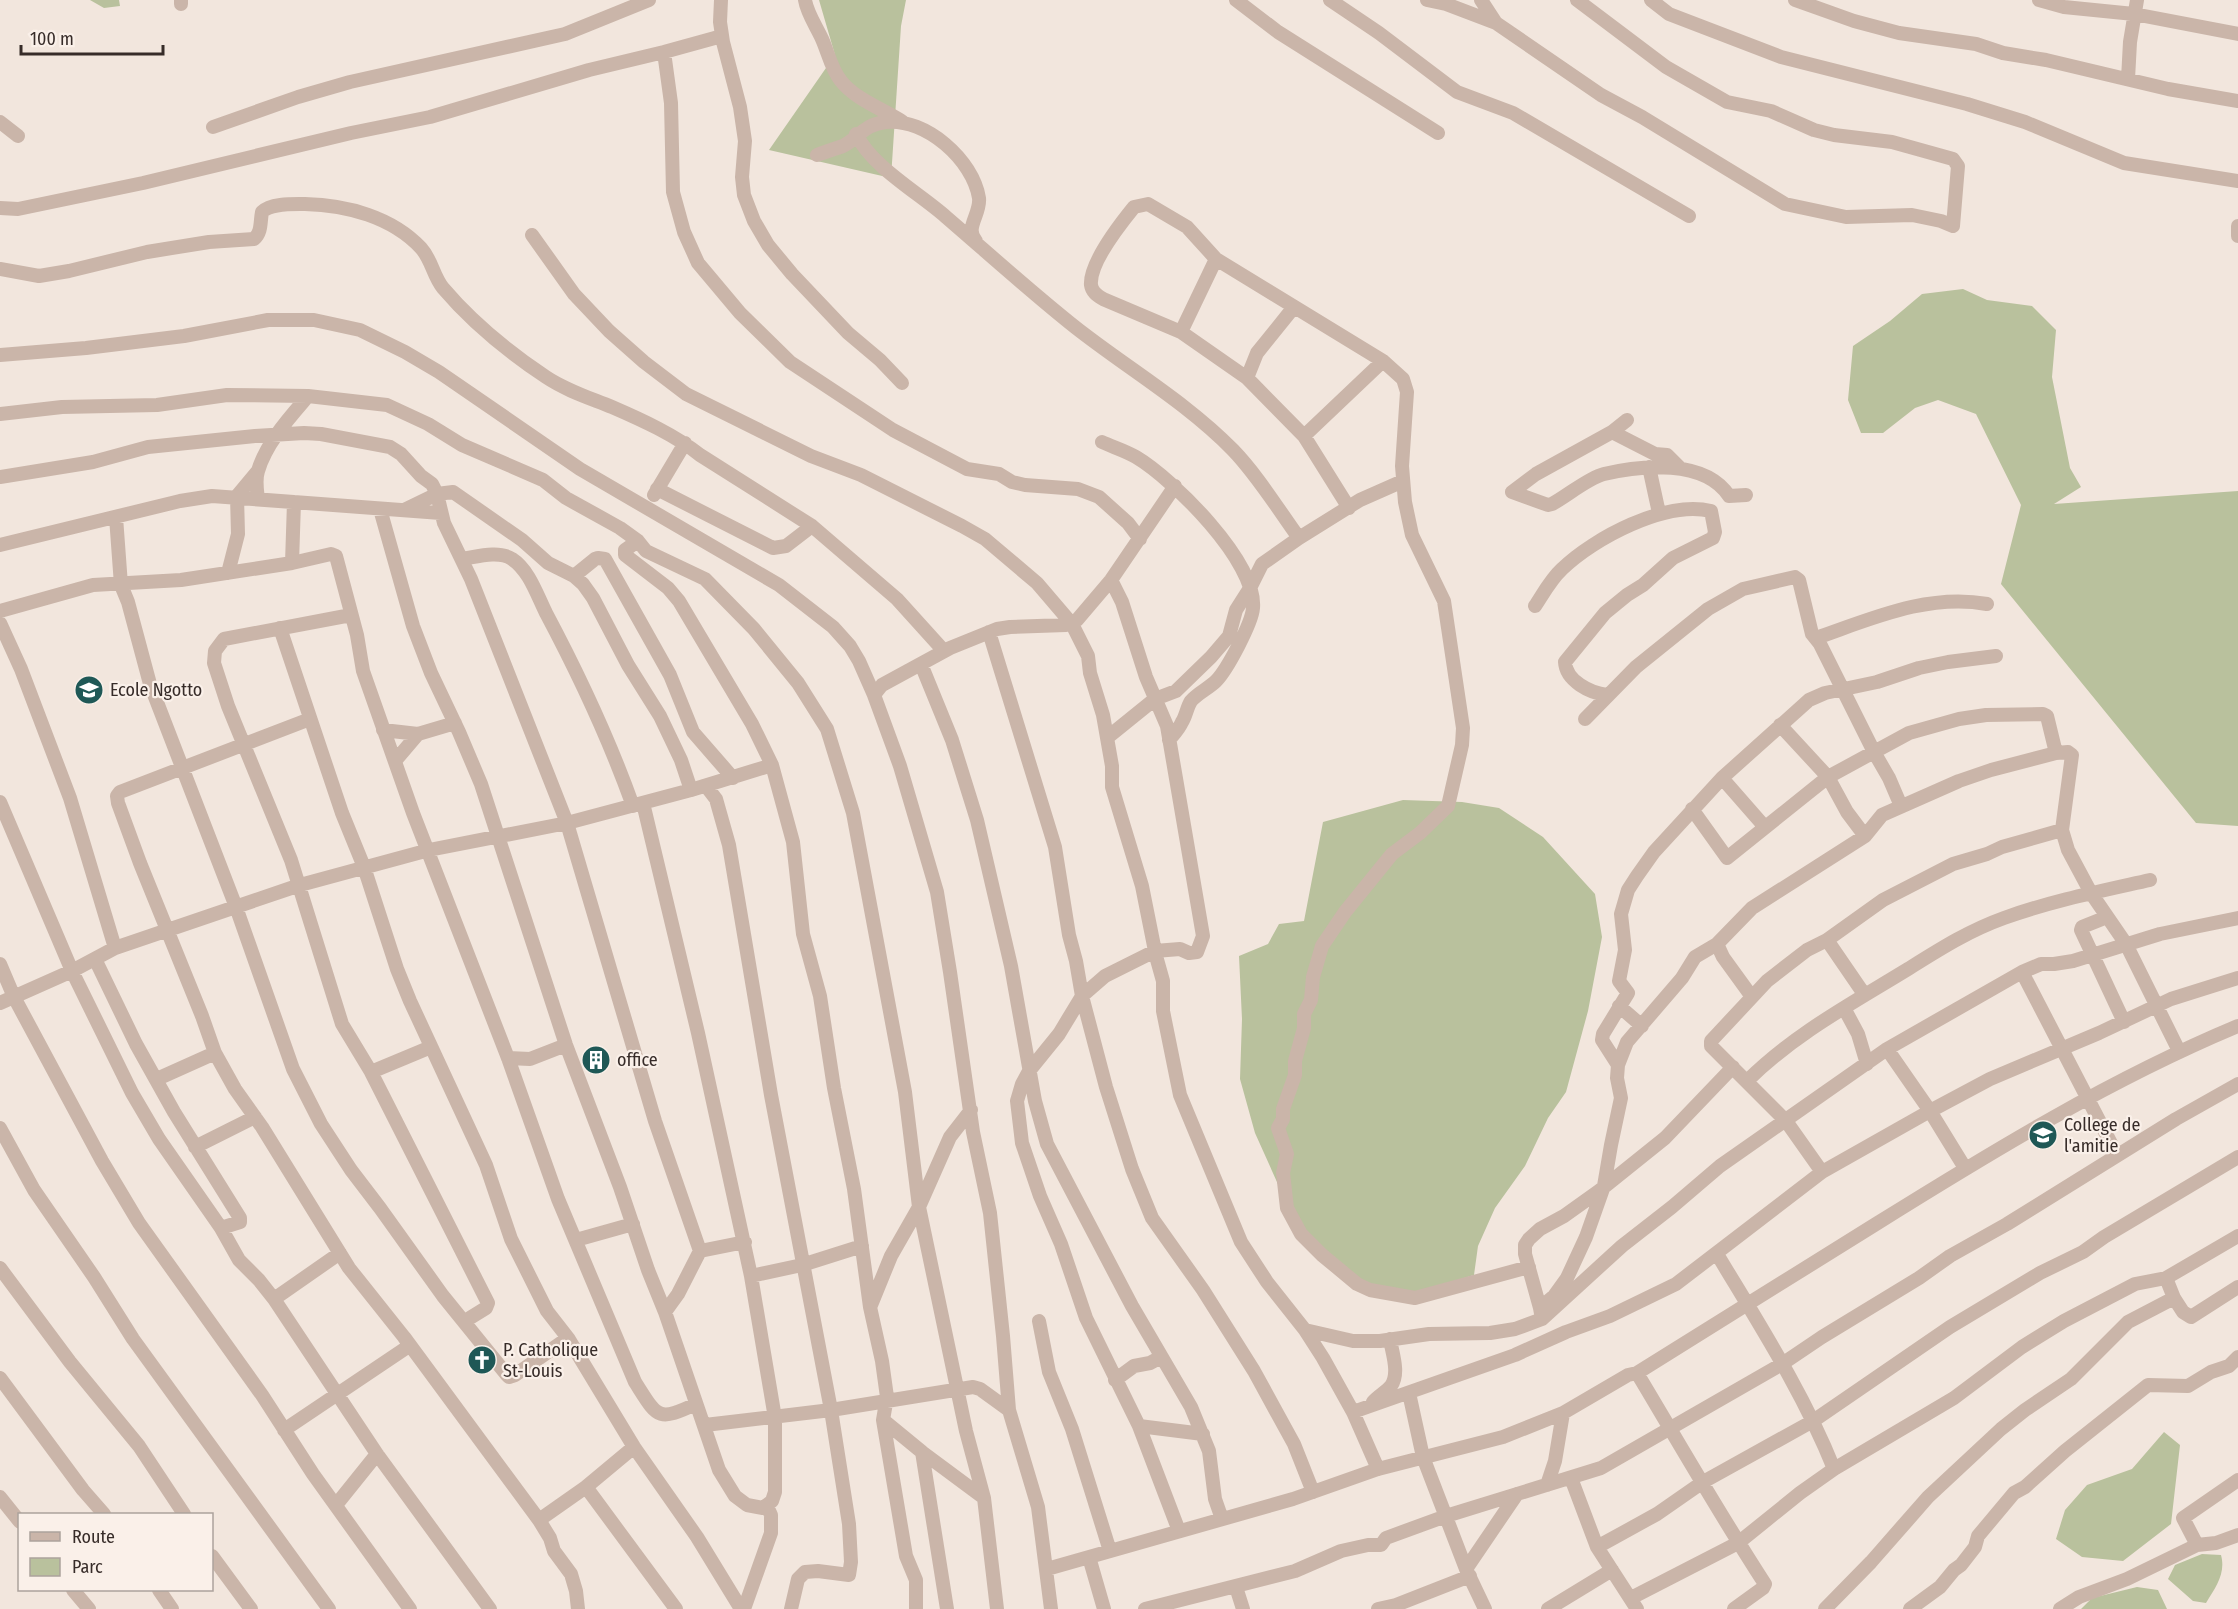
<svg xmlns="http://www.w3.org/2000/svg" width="2238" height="1609" font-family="'Fira Sans Condensed',sans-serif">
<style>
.green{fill:#b9c19d}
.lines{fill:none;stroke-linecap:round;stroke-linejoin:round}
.minor{stroke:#cab5a9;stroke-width:14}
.labels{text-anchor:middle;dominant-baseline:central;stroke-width:4.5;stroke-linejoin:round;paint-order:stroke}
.poi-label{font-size:18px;fill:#372c29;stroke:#faf0e9;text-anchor:start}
</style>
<rect width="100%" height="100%" fill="#f2e6dd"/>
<path class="green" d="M90,0H119L120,6L104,8Z
M819,0H906L901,26L891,178L769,150L835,55Z
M1963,289L1987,300L2032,306L2056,330L2052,377L2070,468L2081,487L2054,504L2238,491V826L2196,823L2001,584L2021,505L1976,414L1938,400L1915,408L1883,433H1861L1848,400L1853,346L1890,321L1922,294Z
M1403,800L1462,802L1499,808L1543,837L1595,894L1602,937L1588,1011L1566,1092L1548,1118L1525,1166L1495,1208L1478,1246L1474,1275L1407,1296L1382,1292L1326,1258L1286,1202L1255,1133L1240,1079L1242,1019L1239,956L1268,944L1279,924L1304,921L1323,822Z
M2164,1432L2180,1445L2171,1524L2123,1561L2082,1557L2056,1539L2065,1510L2087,1485L2132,1469Z
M2202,1554L2221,1555C2226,1573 2216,1587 2206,1603L2193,1601L2168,1579L2175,1565Z
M2137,1587L2158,1590L2167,1609H2081L2092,1598Z"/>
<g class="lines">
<path class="minor" d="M181,0V4
M721,0L720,22L723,42L740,107L745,141L742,177L744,195L754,221L768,245L792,274L848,333L880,360L902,383
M805,0C807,13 816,26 822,39C828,52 831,69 841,81C856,100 883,109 903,122
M1236,0L1278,32L1438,133
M1330,0L1379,33L1457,92L1513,113L1689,216
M1427,0L1446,4L1496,23
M1481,0L1496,23L1601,95L1642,117L1785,204L1846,217L1912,215L1941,221L1953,226L1958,166L1953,159L1892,142L1834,135L1814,130L1771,111L1727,102L1666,67L1577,0
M1651,0L1669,14L1781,57L1967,104L2025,122L2124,163L2238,181
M1795,0L1854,21L1899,33L1976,44L2003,53L2046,60L2168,89L2238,101
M2039,0L2064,7L2134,14L2238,34
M664,52L671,103L673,192L684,232L698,263L740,313L790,362L893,430L967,469L999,474L1012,482L1025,485L1078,489L1099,497L1128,523L1140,539
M2128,79L2130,42L2137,0
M0,122L18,136
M213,127L298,97L350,82L565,34L649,0
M856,134C872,167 919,193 946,217C989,254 1031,292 1075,327C1127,368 1186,402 1233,450C1258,476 1278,509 1299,538
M817,155C825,152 834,149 843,146C859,138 864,124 886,122C926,118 973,160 979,198C981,214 964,228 976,241
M0,208L18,209L143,183L351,133L430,117L589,70L664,52L722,36
M2238,226V236
M532,235L574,294L609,331L644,362L686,394L811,456L861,475L962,526L985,539L1037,583L1072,624L1088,656L1090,673L1103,715L1112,766V787L1142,886L1156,956L1163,981V1011L1180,1095L1241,1242L1267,1282L1305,1330L1323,1358L1353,1412L1378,1469
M0,269L39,276L69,271L147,252L209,242L254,239C262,232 260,222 262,212C271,203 293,204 305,204C347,205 392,217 421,248C432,260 433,276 443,288C471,321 510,353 546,377C567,391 590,398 612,407C642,420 675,435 700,455L812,526L897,599L944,651
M1181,332L1216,259
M0,355L86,348L184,336L268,320H314L360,330L405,352L439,372L580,469L779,585L833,627L850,646L859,661L874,695
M1247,378L1257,353L1294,307
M0,414L62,407L157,405L227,395L308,396L387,405L428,424L462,445L543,480L566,498L620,528L638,541L646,551L705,579L754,629L798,683L827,729L853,813L905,1092L919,1207L966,1431L984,1498L997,1609
M1612,432L1655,454L1667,455L1679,467
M1304,436L1383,361
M1102,442C1113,447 1126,451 1136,457C1173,479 1257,562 1253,608C1252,623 1227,670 1216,681C1209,688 1198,693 1191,701C1187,707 1186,716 1182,722C1179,729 1174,734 1169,740
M1649,467L1659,513
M0,477L93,462L148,447L255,436L304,433L321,434L390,447L401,454L421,476L432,484L437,494L444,523L471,579L567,823L655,1121L700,1251L678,1294L665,1312
M657,489L773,548L786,546L812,526
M1512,492L1548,505L1552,504C1567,496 1588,478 1604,474C1641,465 1705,459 1729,496L1746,495
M1512,492L1536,474L1612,432L1627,420
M654,495L685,443
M258,499C257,490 255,480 258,471C266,443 290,417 308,396
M1349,508L1304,436L1247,378L1181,332L1103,299C1097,295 1092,292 1091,285C1089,263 1121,223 1134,207L1148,204L1187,227L1216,259L1383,361L1403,379L1407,392L1402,466L1405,502L1412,535L1444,601L1463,728L1462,745L1448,806L1420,833L1392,854L1345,912L1322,946L1313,977L1311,1000L1304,1014V1028L1295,1061V1075L1283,1109V1119L1278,1128L1287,1154L1283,1173L1287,1208L1301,1234L1322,1255L1357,1284L1370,1290L1415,1298L1529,1267
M380,509L413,626L431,673L459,732L481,784L566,1045L620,1187L648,1270L665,1312L719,1470L735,1496L747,1505L763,1508L772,1501L775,1492V1418L751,1276L698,1033L643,803
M404,510L437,494L453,492L522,540L548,563L574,576L583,584L593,598L628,665L660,716L681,760L691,790
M116,517L121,585L128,602L150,684L236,907L293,1069L321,1124L351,1170L380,1208L443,1296L507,1375L509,1377L515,1375L568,1338L634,1447L697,1537L741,1609
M638,541L625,550V555L668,588L679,601L752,724L772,765L793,842L803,934L820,996L834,1088L854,1189L870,1307L882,1361L887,1397L883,1420L922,1452L947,1609
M0,545L180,501L212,496L441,513
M462,559C476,557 499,550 512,559C529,570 537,595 546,613C579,675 609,739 633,806
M292,563L294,502
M228,573L238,534L237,496L257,472
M574,576L595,559L598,558L605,559L670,675L693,732L733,778
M1111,580L1122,602L1146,677L1167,726L1203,936L1197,952L1189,953L1180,949L1155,951L1105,976L1082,996L1059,1034L1029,1071L1022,1084L1017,1101L1022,1143L1040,1196L1061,1244L1086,1318L1139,1426L1179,1531
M1535,606C1543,594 1551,579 1562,569C1594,538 1666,500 1711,511L1715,532L1713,538L1673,558L1643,585L1627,595L1605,613L1565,662C1566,681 1590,693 1607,695
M0,611L93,585L181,580L292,563L331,554L336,556L357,635L363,671L413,813L508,1058L558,1199L635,1382C658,1418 657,1422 696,1404
M351,615L224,639L215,651L214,663L228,706L291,860L342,1024L371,1072L488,1303L486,1308L465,1321
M0,623L21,669L70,798L115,948
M280,628L342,813L364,867L397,969L410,1001L486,1165L511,1239L547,1311L568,1338
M989,632L1055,847L1069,935L1076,961L1082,996L1106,1087L1132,1169L1152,1218L1203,1290L1254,1371L1294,1444L1313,1492
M1816,638C1871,619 1928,593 1987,604
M921,664L952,740L977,820L1011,966L1035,1101L1047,1144L1132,1306L1191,1407L1209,1451L1215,1499L1222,1519
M310,719L120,792L117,796L118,803L140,863L202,1016L215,1053L235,1089L262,1127L349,1268L404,1337L539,1520L550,1538L554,1551L571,1574L576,1591L578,1609
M1585,719L1636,667L1708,609L1743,589L1795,577L1799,580L1812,634L1820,644L1874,752L1889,778L1901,806
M1780,725L1828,777L1847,812L1865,836
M383,730L418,734L455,723
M1108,737L1155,699L1176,691L1211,657L1229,636L1236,610L1250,588L1262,564L1299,538L1360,500L1403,481
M395,761L418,734
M1722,778L1764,826
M706,786L716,799L729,845L771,1095L831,1410L849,1524L851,1562L849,1575L818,1571L805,1572L798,1579L791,1609
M0,802L72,971L132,1093L159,1139L221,1228L239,1260L259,1280L274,1299L377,1454L490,1609
M1692,809L1727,858L1828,777L1909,733L1959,719L1986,715L2043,714L2047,716L2056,753
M2107,917L2082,927L2081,930L2124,1022
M1827,940L1864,994
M1717,944L1723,957L1752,997
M95,959L136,1044L174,1112L240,1218V1222L221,1228
M0,964L14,997L102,1161L139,1223L262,1395L313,1474L410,1609
M2022,972L2117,1155
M0,1003L72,971L115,948L300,885L429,850L567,823L691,790L772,765
M1619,1006L1642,1026
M1844,1008L1858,1034L1867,1064
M1887,1049L1930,1111L1965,1168
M508,1058L530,1059L566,1045
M1618,1065L1627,1042L1682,978L1695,957L1717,944L1752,908L1865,836L1882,815L1959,781L1991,770L2056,753L2068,752L2072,755L2062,830L2068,850L2091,893L2126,944L2179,1051
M371,1072L431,1047
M157,1079L215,1053
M1748,1080C1796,1033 1851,1004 1908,969C1940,949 1968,931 2004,918C2051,901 2101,891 2150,880
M0,1128L34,1190L94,1277L133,1339L329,1609
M195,1147L255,1117
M1822,1172L1786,1121L1711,1046V1041L1767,981L1807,950L1827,940L1883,900L1953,864L1987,854L2002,847L2062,830
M576,1240L633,1224
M700,1251L745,1242
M1717,1254C1759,1324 1804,1394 1834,1469
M0,1268L70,1362L139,1446L184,1514
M751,1276L802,1265L862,1246
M2174,1298L2183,1312L2191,1317L2238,1287
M274,1299L340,1253
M871,1305L891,1256L919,1207L950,1137L971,1110
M1540,1308L1525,1254V1245L1529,1239L1540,1229L1564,1216L1599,1191L1665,1138L1733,1067
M1542,1319L1540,1308L1554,1296L1567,1278L1586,1237L1604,1186L1611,1145L1621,1098L1617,1078L1618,1065L1602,1040L1603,1034L1628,993L1619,981L1625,950L1621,914L1628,890L1637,876L1654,852L1722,778L1809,700L1825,693L1877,682L1919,668L1948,662L1996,656
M1039,1321L1049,1372L1072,1429L1110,1551
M1305,1330L1353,1341H1380L1429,1334L1490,1333L1515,1329L1542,1319L1622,1246L1672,1207L1720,1166L1887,1049L2022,972L2041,964H2054L2073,961L2160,934L2238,918
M1637,1373C1679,1443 1720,1515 1765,1584L1763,1588L1734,1609
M0,1378L83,1490L104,1514
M1115,1380L1134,1366L1150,1363L1161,1357
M1409,1393L1423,1457L1466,1569L1485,1609
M1373,1402C1378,1396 1386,1392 1391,1386C1400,1373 1392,1353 1390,1339
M1353,1412L1515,1355L1566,1332L1610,1316L1676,1284L1822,1172L1930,1111L1990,1079L2099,1033L2171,999L2238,978
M883,1420L906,1556L916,1580V1609
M705,1425L831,1410L973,1387L980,1389L1009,1410
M1139,1426L1203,1434
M284,1430L409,1346
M634,1447L586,1487L676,1609
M922,1452L984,1498
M1571,1478L1597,1547L1637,1609
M1547,1485L1555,1461L1563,1413
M0,1497L20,1522
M336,1505L377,1454
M539,1520L586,1487
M2197,1545L2183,1518L2238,1480
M1597,1547L1657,1514L1703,1482L1813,1421L1950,1327L2040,1273L2083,1252L2104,1237L2238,1157
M212,1556L251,1609
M1089,1557L1104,1609
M1047,1569L1293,1499L1378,1469L1503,1437L1563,1413L1628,1375L1637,1373C1717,1323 1797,1274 1876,1224C1993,1151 2111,1079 2238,1026
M1466,1569L1517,1494
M1236,1587L1243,1609
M73,1590L89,1609
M159,1590L172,1609
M1631,1598L1738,1543L1800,1493L1834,1469L1954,1398L2022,1347L2064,1321L2135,1284L2166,1278
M744,1609L771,1533V1515L767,1506
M1051,1609L1038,1507L1009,1410L1003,1336L990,1213L973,1132L950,972L937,892L900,766L874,695L882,685L950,648L997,629L1010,627L1066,625L1077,620L1111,580L1175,486
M1145,1609L1295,1571L1341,1551L1368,1545H1381L1386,1538L1446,1516L1601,1468L1782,1364L1822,1337L1919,1278L1950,1256L2007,1224L2176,1119L2238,1084
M1378,1609L1396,1605L1470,1576
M1548,1609L1612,1570
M1825,1609L1871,1562L1928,1497L2001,1429L2025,1410L2071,1379L2128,1322L2174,1298L2166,1278L2238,1236
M1910,1609L1940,1587L1954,1570L1961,1565L1975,1547L1978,1536L2014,1493L2025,1487L2065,1451L2148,1385L2188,1386L2211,1372L2229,1366L2238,1357
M2060,1609L2079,1597L2127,1579L2197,1545L2216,1543L2238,1535"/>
</g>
<defs>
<g id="school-disc" transform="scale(1.5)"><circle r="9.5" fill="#1f5856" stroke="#faf0e9"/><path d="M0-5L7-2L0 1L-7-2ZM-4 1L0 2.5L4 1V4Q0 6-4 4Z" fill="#fff"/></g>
<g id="building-disc" transform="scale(1.5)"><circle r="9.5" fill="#1f5856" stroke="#faf0e9"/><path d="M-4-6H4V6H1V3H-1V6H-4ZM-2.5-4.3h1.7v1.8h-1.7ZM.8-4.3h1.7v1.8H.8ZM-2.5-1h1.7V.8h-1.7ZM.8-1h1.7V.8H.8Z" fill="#fff"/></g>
<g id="church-disc" transform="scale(1.5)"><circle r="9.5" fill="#1f5856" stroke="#faf0e9"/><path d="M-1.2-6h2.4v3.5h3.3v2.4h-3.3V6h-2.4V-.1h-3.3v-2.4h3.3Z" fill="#fff"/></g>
</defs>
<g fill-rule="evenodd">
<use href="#school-disc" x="89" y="690"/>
<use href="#building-disc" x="596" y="1060"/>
<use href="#school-disc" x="2043" y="1135"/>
<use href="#church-disc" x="482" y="1360"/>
</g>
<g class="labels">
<g class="poi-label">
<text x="110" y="690">Ecole Ngotto</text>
<text x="617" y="1060">office</text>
<text x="2064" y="1125">College de<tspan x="2064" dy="21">l'amitie</tspan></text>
<text x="503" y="1350">P. Catholique<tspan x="503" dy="21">St-Louis</tspan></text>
</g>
</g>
<rect x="18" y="1513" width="195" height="78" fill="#faf0e9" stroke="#aca29c" stroke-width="1.5"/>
<rect x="30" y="1532" width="30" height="9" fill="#cab5a9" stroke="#aca29c" stroke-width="1.5"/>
<text x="72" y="1543" font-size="18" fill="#372c29">Route</text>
<rect x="30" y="1558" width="30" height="18" fill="#b9c19d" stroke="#aca29c" stroke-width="1.5"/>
<text x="72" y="1573" font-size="18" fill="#372c29">Parc</text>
<path d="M21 45v9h142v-9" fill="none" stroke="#372c29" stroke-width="3"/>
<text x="30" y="45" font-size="18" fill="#372c29" stroke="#faf0e9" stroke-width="4.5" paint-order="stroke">100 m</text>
</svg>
